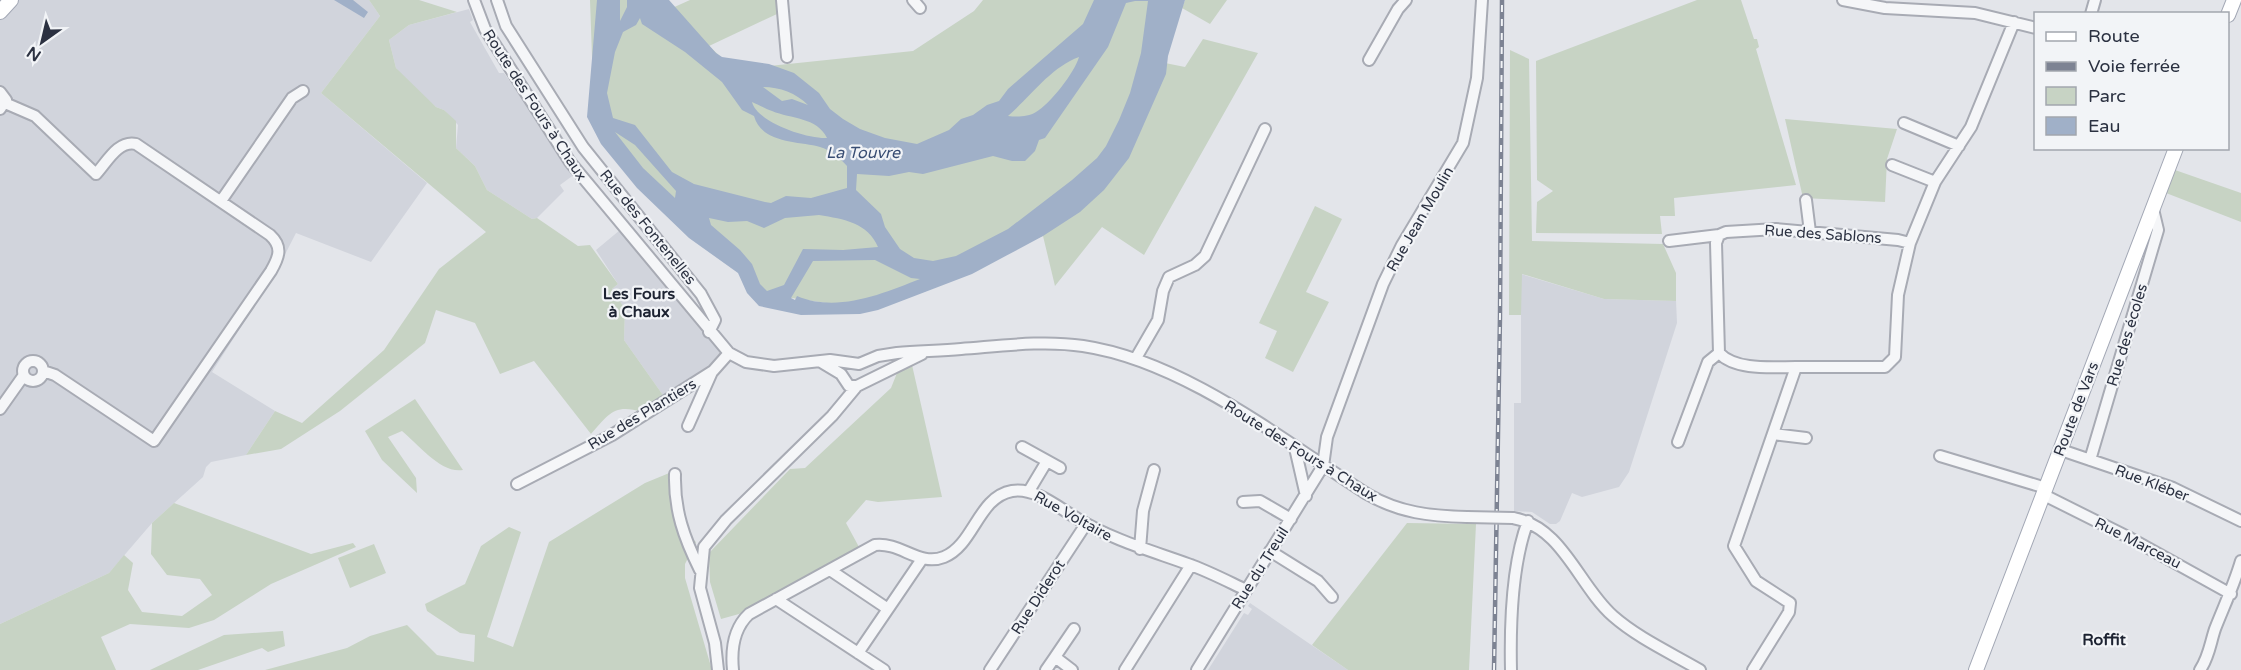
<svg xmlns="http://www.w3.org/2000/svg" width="2241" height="670" font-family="'Varela Round',sans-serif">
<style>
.built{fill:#d1d4dc}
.green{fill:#c7d3c4}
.water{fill:#a0b0c8;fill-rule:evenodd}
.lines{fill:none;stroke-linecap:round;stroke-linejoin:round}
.minor-casing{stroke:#a8abb4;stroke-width:14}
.major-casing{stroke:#a3a8b5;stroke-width:16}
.minor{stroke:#f5f6f8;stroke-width:10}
.major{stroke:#fff;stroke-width:14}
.rail-casing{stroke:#7d8393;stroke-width:4.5}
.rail{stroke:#f2f4f7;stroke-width:2;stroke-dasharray:7;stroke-linecap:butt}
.minor-bridge-casing{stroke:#a8abb4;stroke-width:14;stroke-linecap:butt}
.minor-bridge{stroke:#f5f6f8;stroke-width:10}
.labels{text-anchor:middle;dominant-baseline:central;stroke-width:4.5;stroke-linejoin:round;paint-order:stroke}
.street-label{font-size:15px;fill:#2b3141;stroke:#f2f4f7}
.water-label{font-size:16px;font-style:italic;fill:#384d73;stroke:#f2f4f7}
.neighbourhood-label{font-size:16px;font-weight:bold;fill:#1d2332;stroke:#f2f4f7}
</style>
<rect width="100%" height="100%" fill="#e3e5ea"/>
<path class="built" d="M0,0H369L380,16L321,93L427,183L371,262L296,233L275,274L212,372L275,411L246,455L211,462L206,467L203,477L152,523L109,573L0,624Z
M469,9L473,20L470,22L499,73H504L575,174L560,185L564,191L537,218L532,219L487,190L475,166L456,148L458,125L444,110L436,107L408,83L396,68L389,40L409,25Z
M620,230L721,352L697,379L665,398L624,340L625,309L612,289L618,284L596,250Z
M1521,274L1604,299L1676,301L1677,323L1629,472L1619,487L1582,497L1572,493L1560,521L1556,524H1550L1532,512L1514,511V403H1521Z
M1250,603L1348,670H1208L1244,613L1248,615L1252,609L1248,606Z"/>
<path class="green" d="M369,0H419L457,12L409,25L389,40L396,68L436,107L444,110L456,121V148L475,166L487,190L532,219L537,218L578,246L590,245L618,284L612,289L625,309L624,340L665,398L642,412C614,403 608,415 591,434L534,361L500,374L475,323L436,310L425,343L340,411L281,449L246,455L275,411L302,423L384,350L439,269L486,232L321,93L380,16Z
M590,0H664L670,9L690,0H776L777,14L709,46L722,58L769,66L913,51L974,11L983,0H1182L1160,62L1185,67L1203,39L1258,53L1144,255L1102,227L1055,286L1043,236L885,299L848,306L763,294L674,215L594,113Z
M1185,0H1227L1210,24L1182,8Z
M1697,0H1741L1754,39H1757L1759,47L1756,49L1796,185L1674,198L1675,216H1660L1662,234L1536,233L1537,202L1553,191L1537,180L1536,61Z
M1510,50L1529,59L1532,241L1663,244L1676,273V301L1604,299L1522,274L1521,315H1509Z
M1785,119L1897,129L1887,159L1885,202L1803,198Z
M2175,170L2241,193V222L2166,193Z
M1315,206L1342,219L1306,292L1329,302L1293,372L1265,358L1277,331L1259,323Z
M912,365L942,497L878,502L866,500L846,523L859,547L739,614L721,619L710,582L709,553L790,469L805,468L891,388L897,373Z
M415,399L463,470C441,474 418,444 402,431L388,437L416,478L417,493L382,460L365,431Z
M679,469C678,492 676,525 696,542L685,564V578L712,670H265L347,648L370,636L407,625L437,655L474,662L475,635L460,633L427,611L425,604L465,584L481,546L509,527L521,532L487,637L513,647L549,542L645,483Z
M174,503L311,554L353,543L356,547L271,584L214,620L189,628L130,624L101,637L116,670H0V624L109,573L124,555L133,563L128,590L142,612L182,616L212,595L200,579L167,575L151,554L152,523Z
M1407,523L1476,524L1469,670H1348L1312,645Z
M374,544L386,573L350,588L338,558Z
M283,631L285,646L268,652L262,648L198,670H150L224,635Z"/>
<path class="water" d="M334,0H353L368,12L364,18Z
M597,0H620V21L627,7V0H669L716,53L722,57L769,64L794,73L819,93L830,109L843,119L860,129L885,138L917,144L949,130L961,119L973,115L987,105L999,101L1008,89L1083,24L1094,0H1185L1168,56L1166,74L1129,158L1104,190L1080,212L1043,236L972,274L878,310L860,314L801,315L759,306L747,293L738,273L689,238L637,188L601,144L587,117ZM1135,1H1148L1141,53L1130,93L1119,120L1106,146L1097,158L1072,180L1008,229L956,256L933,261L914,258L900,249L885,227L881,214L856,190L857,174L889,176L909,172L923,174L993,156L1012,161H1025L1035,151L1039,140L1045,138L1108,47L1126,3ZM640,18L642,24L685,52L722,82L742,110L754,116C762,144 798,141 820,147C830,150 840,158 847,166V188L811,198L786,196L771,203L765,202L694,184L672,172L635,125L613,118L607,93L615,52L623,32L636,25ZM1079,57C1075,72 1050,104 1036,112C1028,117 1017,117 1008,116C1030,97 1051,67 1079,57ZM763,87C780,87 796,93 808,105L792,99L782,101ZM752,102C759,105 764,108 772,111C791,119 817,117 827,138C806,139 757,122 752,102ZM615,132L635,145L676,191L675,198L643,168ZM819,215C844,219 868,223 878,247L843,250L803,249L784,285L767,291L760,284L752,264L740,250L711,225L709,218L728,222L747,221L764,228L785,218ZM875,260L911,278L920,279C882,294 837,313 797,296L795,300L791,298L813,261Z"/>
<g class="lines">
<g class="minor-casing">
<path id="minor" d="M474,0L485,29L570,162L729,353L746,362L774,366L830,360L859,364L878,356L897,353C918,351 940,351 961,349C1001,346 1043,340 1083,346C1184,361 1282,440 1367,494C1400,513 1430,516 1467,517
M497,0L506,26L583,147L701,294L715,320L709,332
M782,0L787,57
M913,0L920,8
M1843,0L1885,8L1975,13L2036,28
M2091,14L2095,0
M1369,60L1398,9L1406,0
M0,92L6,100L0,109
M5,103L35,116L96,174
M1904,123L1959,146
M1892,165L1935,182
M1806,200L1810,232
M221,201L292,98L303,91
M1669,241L1719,235
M1136,358L1158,320L1163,291L1169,277L1195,265L1205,256L1265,129
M23 371a10 10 0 1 1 20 0a10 10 0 1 1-20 0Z
M821,362L841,374L849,386H857L922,354
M1796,367C1773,367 1736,371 1719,353L1716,243L1719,235L1726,232L1776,229L1898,240L1910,243
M43,371L55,375L154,441L271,271C279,257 283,247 270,235L136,144C118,140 107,162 96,174
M0,409L24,375
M688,426L712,372
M1773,434L1806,438
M1678,442L1708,362L1719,353
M1022,447L1060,468
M1295,448L1306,496
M2061,450L2173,488L2241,521
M1940,456L2046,488
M2090,460L2158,230L2153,209
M675,474C674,510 684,538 700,570
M517,484L612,435L713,371L729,353
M1029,491L1047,461
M2044,495L2130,538L2231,594
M1243,502L1260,501L1291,519
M1513,518C1563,527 1578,585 1613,616C1638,638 1671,653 1700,670
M1140,549L1143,511L1154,470
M1270,551L1318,581L1332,597
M830,570L888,609L858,653
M776,599L884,670
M888,609L922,559
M1055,657L1074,629
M718,670L715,643L700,588L704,547L726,520L832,416L857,386
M733,670C731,650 734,628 749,614L875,545C901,542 919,567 944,557C974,545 978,497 1012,491C1035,487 1059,508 1078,519C1113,540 1149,550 1188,564C1208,571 1227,581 1246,590
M990,670L1086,524
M1046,670L1055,657L1072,670
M1125,670L1191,565
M1197,670L1323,466L1327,437L1383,284L1402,245L1463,143L1477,78L1482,0
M1511,670C1510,625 1512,563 1528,521
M1753,670L1789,612L1790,603L1756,581L1734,546L1796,367H1885L1895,357L1898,295L1910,243L1935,182L1971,127L2014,22
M2200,670C2209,657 2210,644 2215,629C2224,606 2234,585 2241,561"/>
</g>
<g class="major-casing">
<path id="major" d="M0,12L11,0
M2228,15L2234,0
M1976,670L2176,148"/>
</g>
<use href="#minor" class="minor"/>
<use href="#major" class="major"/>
<g class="rail-casing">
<path id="rail" d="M1494,670L1500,316L1502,0"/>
</g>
<use href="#rail" class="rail"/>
<g class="minor-bridge-casing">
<path id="minor-bridge" d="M1467,517L1513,518"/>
</g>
<use href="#minor-bridge" class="minor-bridge"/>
</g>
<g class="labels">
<g class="street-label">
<text transform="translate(535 105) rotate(57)">Route des Fours à Chaux</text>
<text transform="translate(1420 219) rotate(-60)">Rue Jean Moulin</text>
<text transform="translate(648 227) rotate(51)">Rue des Fontenelles</text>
<text transform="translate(1823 234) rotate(4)">Rue des Sablons</text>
<text transform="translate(2127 335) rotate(-73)">Rue des écoles</text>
<text transform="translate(2076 409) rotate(-69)">Route de Vars</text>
<text transform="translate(642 414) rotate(-31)">Rue des Plantiers</text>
<text transform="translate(1301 451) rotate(32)">Route des Fours à Chaux</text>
<text transform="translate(2152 483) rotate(21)">Rue Kléber</text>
<text transform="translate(1073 516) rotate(29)">Rue Voltaire</text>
<text transform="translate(2138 543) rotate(27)">Rue Marceau</text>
<text transform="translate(1260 568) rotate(-58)">Rue du Treuil</text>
<text transform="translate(1038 597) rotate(-57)">Rue Diderot</text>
</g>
<g class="water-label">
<text x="863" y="153">La Touvre</text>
</g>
<g class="neighbourhood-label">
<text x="639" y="294">Les Fours<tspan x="639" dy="18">à Chaux</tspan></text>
<text x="2104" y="640">Roffit</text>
</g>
</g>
<rect x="2034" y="12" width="195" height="138" fill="#f2f4f7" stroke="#a2a6ae" stroke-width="1.5"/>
<rect x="2046" y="32" width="30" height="9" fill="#ffffff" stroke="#a2a6ae" stroke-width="1.5"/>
<text x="2088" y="42" font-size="18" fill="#2b3141">Route</text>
<rect x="2046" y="62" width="30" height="9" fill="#7d8393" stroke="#a2a6ae" stroke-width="1.5"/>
<text x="2088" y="72" font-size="18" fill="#2b3141">Voie ferrée</text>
<rect x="2046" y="87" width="30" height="18" fill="#c7d3c4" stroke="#a2a6ae" stroke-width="1.5"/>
<text x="2088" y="102" font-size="18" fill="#2b3141">Parc</text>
<rect x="2046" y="117" width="30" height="18" fill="#a0b0c8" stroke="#a2a6ae" stroke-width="1.5"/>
<text x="2088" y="132" font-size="18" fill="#2b3141">Eau</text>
<g transform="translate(42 42) rotate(214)" stroke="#f2f4f7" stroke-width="4.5" paint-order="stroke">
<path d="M0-4.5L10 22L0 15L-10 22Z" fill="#2b3141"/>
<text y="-9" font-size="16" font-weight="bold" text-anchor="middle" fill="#2b3141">N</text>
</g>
</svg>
